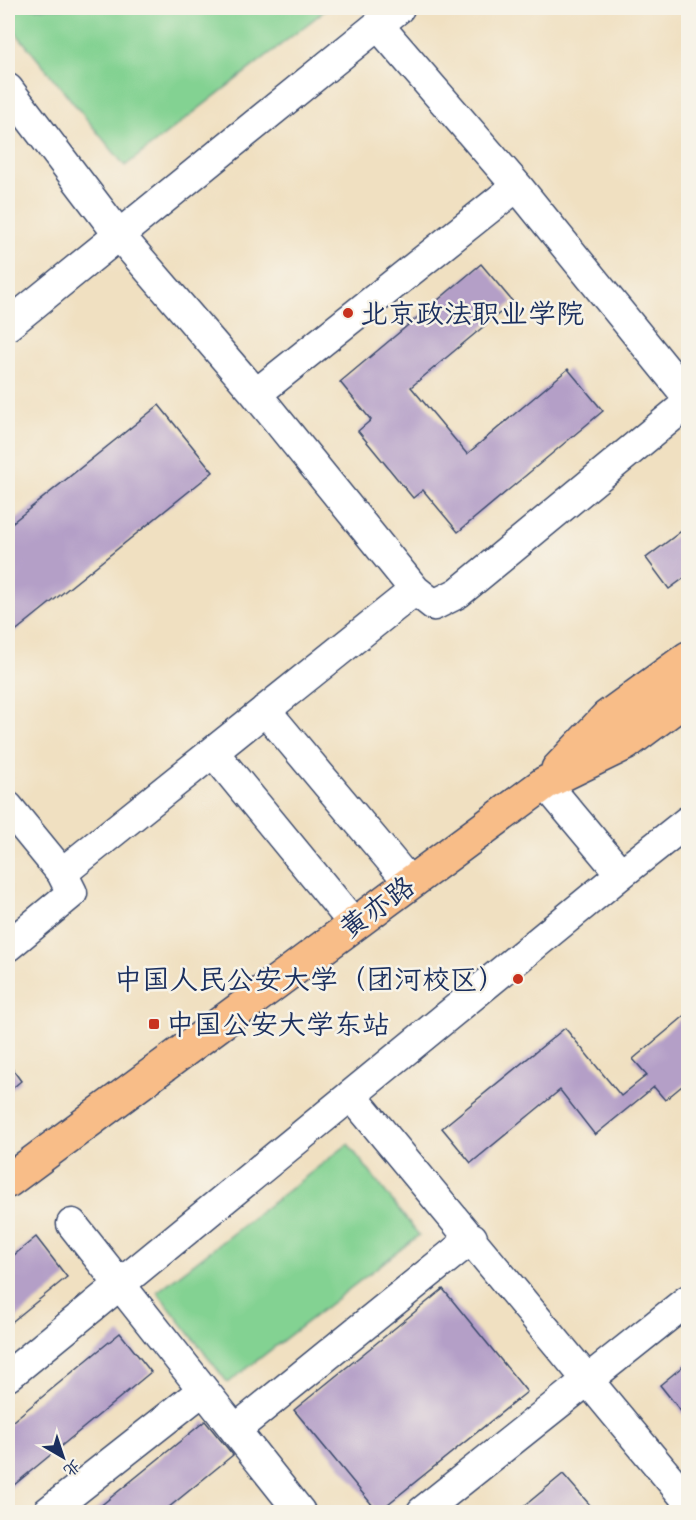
<svg xmlns="http://www.w3.org/2000/svg" width="696" height="1520" font-family="Caveat,'LXGW WenKai TC',sans-serif">
<style>
.green{fill:#83d292;stroke:#4f8078;stroke-width:1.5}
.building{fill:#b49fc7}
.lines{fill:none;stroke-linecap:round;stroke-linejoin:round}
.minor-casing{stroke:#3b4a6d;stroke-width:33}
.major-casing{stroke:#3b4a6d;stroke-width:36}
.minor{stroke:#fff;stroke-width:30}
.major{stroke:#f8bd88;stroke-width:33}
.poi-dot{fill:#c8321e;stroke:#f7f3e8;stroke-width:2}
.labels{text-anchor:middle;dominant-baseline:central;stroke-width:5;stroke-linejoin:round;paint-order:stroke}
.poi-label{font-size:28px;fill:#1b2f5e;stroke:#f7f3e8;text-anchor:start}
.street-label{font-size:28px;fill:#1b2f5e;stroke:#f7f3e8}
</style>
<rect width="100%" height="100%" fill="#f7f3e8"/>
<filter id="ink" filterUnits="userSpaceOnUse"><feTurbulence type="fractalNoise" baseFrequency=".0167" numOctaves="2"/><feDisplacementMap in="SourceGraphic" scale="12" xChannelSelector="R" yChannelSelector="G"/><feConvolveMatrix kernelMatrix="1 2 1 2 8 2 1 2 1" color-interpolation-filters="sRGB"/></filter>
<filter id="wash" filterUnits="userSpaceOnUse"><feTurbulence type="fractalNoise" baseFrequency=".008" numOctaves="4" result="noise"/><feDisplacementMap in="SourceGraphic" scale="24" xChannelSelector="R" yChannelSelector="G"/><feGaussianBlur stdDeviation="1.35" result="paint"/><feColorMatrix in="noise" values="0 0 0 0 0 0 0 0 0 0 0 0 0 0 0 0 0 1.4 0 .05"/><feComposite in="paint" operator="in"/></filter>
<g filter="url(#wash)">
<rect width="100%" height="100%" fill="#f0e0c1"/>
<path class="green" d="M8,8H328L125,166L8,23Z
M348,1144L419,1235L228,1383L157,1292Z"/>
<g id="blocks">
<path class="building" d="M481,264L513,302L411,387L467,454L568,369L603,411L458,532L423,490L413,498L358,431L371,420L340,382Z
M159,405L213,472L8,637V526Z
M688,526V575L669,589L646,558Z
M688,1013V1081L665,1100L654,1087L595,1135L560,1090L471,1163L442,1128L565,1028L621,1096L647,1075L633,1059Z
M8,1063L21,1081L8,1092Z
M36,1237L67,1277L8,1325V1260Z
M443,1289L527,1392L378,1512L294,1410Z
M120,1333L151,1372L8,1490V1425Z
M688,1362V1420L660,1385Z
M205,1421L233,1455L163,1512H93Z
M563,1474L596,1512H517Z"/>
</g>
</g>
<g filter="url(#ink)">
<use href="#blocks" fill-opacity="0" stroke="#3b4a6d" stroke-width="1.5"/>
<g class="lines">
<g class="minor-casing">
<path id="minor" d="M378,25L517,186L688,397
M8,89L119,235L256,394L415,590L434,605L458,593L688,403
M8,325L399,8
M256,394L517,186
M265,710L410,883
M213,752L354,924
M545,783L621,874
M8,807L62,873L72,893L8,946
M62,873L415,590
M351,1095L688,1501
M72,1224L300,1512
M8,1376L621,874L688,821
M235,1430L472,1238
M48,1512L203,1390
M422,1512L688,1300"/>
</g>
<g class="major-casing">
<path id="major" d="M558,769L607,717L688,658
M8,1181L545,783L625,744L688,697"/>
</g>
<use href="#minor" class="minor"/>
<use href="#major" class="major"/>
</g>
</g>
<g class="poi-dot">
<circle cx="348" cy="313" r="6"/>
<circle cx="518" cy="979" r="6"/>
<rect x="148" y="1018" width="12" height="12" rx="3"/>
</g>
<g class="labels">
<g class="poi-label">
<text x="360" y="313">北京政法职业学院</text>
<text x="506" y="979" text-anchor="end">中国人民公安大学（团河校区）</text>
<text x="166" y="1024">中国公安大学东站</text>
</g>
<g class="street-label">
<text transform="translate(377 907) rotate(-36)">黄亦路</text>
</g>
</g>
<rect width="696" height="1520" fill="none" stroke="#f7f3e8" stroke-width="30"/>
<g transform="translate(63 1457) rotate(141)" stroke="#f7f3e8" stroke-width="4.5" paint-order="stroke">
<path d="M0-4.5L10 22L0 15L-10 22Z" fill="#1b2f5e"/>
<text y="-9" font-size="16" font-weight="bold" text-anchor="middle" fill="#1b2f5e">北</text>
</g>
</svg>
